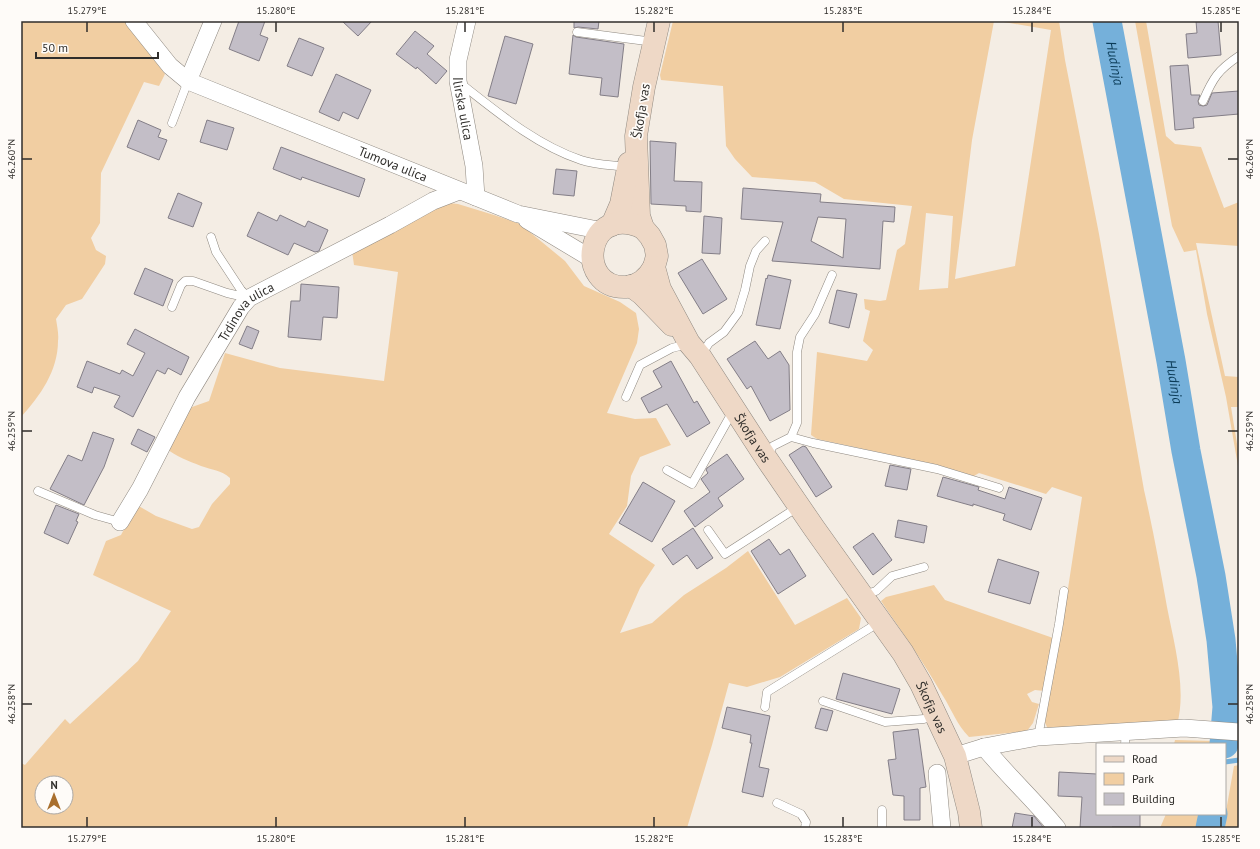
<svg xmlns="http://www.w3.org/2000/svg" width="1260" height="849" font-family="'PT Sans',sans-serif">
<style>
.green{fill:#f1cea2;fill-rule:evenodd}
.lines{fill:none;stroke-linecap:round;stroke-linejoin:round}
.stream{stroke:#75b0da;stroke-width:5}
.river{stroke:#75b0da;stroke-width:29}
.building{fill:#c3bec7;stroke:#837e87;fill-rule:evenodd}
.service-casing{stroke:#8f8981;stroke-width:9}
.minor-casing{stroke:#8f8981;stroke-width:18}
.secondary-casing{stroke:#8f8981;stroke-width:23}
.service{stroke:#fff;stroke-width:8}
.minor{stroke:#fff;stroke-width:17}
.secondary{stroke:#eed8c6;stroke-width:22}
.ticks{fill:none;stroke:#302e2b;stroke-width:1.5}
.labels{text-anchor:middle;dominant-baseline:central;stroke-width:3.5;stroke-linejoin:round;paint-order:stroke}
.street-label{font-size:13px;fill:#302e2b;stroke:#fefbf8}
.water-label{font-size:14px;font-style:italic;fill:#0b3b57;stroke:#fefbf8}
.neatline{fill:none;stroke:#302e2b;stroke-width:1.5}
.ticks-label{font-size:10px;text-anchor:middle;fill:#302e2b}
</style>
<rect width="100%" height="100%" fill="#f4ede4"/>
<path class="green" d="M21,21H125L165,74L159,86L144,82L101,173L100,223L91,238L96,250L106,256L105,264L82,299L66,305L56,319C57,326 59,334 58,341C58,371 40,396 21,417Z
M673,21H994L972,140L955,279L1015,266L1051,30L998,21H1059L1065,60L1099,234L1144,490C1153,529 1160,568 1167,607C1174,643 1187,689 1177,725L1048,729L1044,721L1063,621L1082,497L1052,487L1046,494L979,473L974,476L938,465L817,439L811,435L817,352L867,361L873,350L863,341L870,311L865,309L864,299L880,301L886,300L897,250L905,244L912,206L844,199L815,182L752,177L735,159L726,146L723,86L661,80L660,75ZM926,213L953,216L948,288L919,290Z
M1135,21H1146L1166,136L1175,144L1201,147L1224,208L1239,202V246L1196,243L1225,376L1239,377V407H1231L1239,456V472L1226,397L1207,314L1196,250L1184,252L1172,226Z
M449,203L458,204L494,215L520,224L565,261L584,286L620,302L636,313L639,329L637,343L607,413L635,419L656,418L671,445L640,457L631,476L627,506L609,534L655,565L640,588L620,633L652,623L684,595L726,568L748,551L795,625L847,598L861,618L859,629L780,677L747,687L729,683L712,745L687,828H21V763L25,765L65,719L70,724L138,661L171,611L93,575L106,541L121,535L137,505L156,516L192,529L199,527L212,504L230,484V478C221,470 212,470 201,466C188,461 176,456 165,448L177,423L192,407L209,401L225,353L280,368L384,381L398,272L354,265L352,251L417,216ZM42,783H66V807H42Z
M934,585L945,600L1053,638L1044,691L1035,690L1027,694L1032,702L1039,704L1033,723L1027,731L969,737C957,725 952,710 943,696C924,663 902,632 881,601L886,597Z
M1175,740L1214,741L1213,744H1174Z
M1239,765V828H1223L1234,766Z
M1166,814H1204L1201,828H1160Z"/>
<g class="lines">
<path class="stream" d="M1225,762L1239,760"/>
<g class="river">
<path id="s1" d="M1107,21L1171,361L1186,451L1211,576L1221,640L1227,707L1224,744"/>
<path d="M1210,828L1213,814"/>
</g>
</g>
<path class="building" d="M239,21H265L260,35L268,38L259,61L229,49Z
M342,21H372L358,36Z
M574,21H599L598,29L578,27L574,28Z
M1196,21H1218L1221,55L1188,58L1186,34L1197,33Z
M415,31L434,46L427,54L447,71L436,84L417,67L416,69L396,54Z
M573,35L576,37L624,44L618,97L600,95L602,78L569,74Z
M505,36L533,44L516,104L488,96Z
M299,38L324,48L312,76L287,66Z
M1188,65L1191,95H1200L1198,101L1199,105L1203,106L1207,105L1212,93L1239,91V114L1193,118L1194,128L1175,130L1170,66Z
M336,74L371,90L358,119L343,112L339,121L319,112Z
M138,120L161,130L158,137L167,140L159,160L127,147Z
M207,120L234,128L227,150L200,142Z
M650,141L676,143L674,181L702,182L701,212L686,211V206L651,204Z
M281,147L365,179L359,197L302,177L301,180L273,169Z
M556,169L577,171L574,196L553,194Z
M743,188L821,194L820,202L895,207L894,222L883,221L880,269L772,261L783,222L741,219ZM818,217L846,219L843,258L811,241Z
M178,193L202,203L193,227L168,218Z
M258,212L277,221L280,215L305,227L308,221L328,230L319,251L315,252L294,243L288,255L247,236Z
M704,216L722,218L720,254L702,253Z
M702,259L727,299L703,314L678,273Z
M145,268L173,280L163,306L134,294Z
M768,275L791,280L780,329L756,325L766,278L767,279Z
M301,284L339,287L337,318L323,317L321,340L288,337L291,301H300Z
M837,290L857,294L849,328L829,323Z
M247,326L259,331L252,349L239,344Z
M135,329L189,357L181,375L168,368L165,374L157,370L133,417L114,407L120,396L94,387L92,393L77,387L87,361L120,374L122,370L133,376L145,353L127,344Z
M755,341L768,359L780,351L789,365L790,410L770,421L751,386L747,389L727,359Z
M671,361L694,403L697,401L710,423L687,437L667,404L649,413L641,398L662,387L653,371Z
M138,429L155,437L147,452L131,444Z
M93,432L114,439L104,467L84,505L50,489L68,455L82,461Z
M803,446L806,447L832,487L816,497L789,455Z
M727,454L744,479L718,498L723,506L695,527L684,511L710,492L701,479L708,473L706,470L707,468Z
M890,465L911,469L907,490L885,486Z
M943,477L979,487L978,490L1005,499L1009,487L1042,498L1031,530L1003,520L1005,514L973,504V506L937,496Z
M643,482L675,501L652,542L619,523Z
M56,505L79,514L76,521L78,522L68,544L44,533Z
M898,520L927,526L924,543L895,537Z
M693,528L713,558L697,569L687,555L673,565L662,549Z
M873,533L892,560L873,575L853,547Z
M769,539L780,555L789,549L806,576L778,594L751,551Z
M998,559L1039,572L1030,604L988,592Z
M843,673L900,689L892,714L836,699Z
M727,707L770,716L759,767L769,769L763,797L742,792L752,743H750L751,735L722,728Z
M821,708L833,711L827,731L815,728Z
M918,729L926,787L920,788V820H904V796L893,795L888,760L896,759L893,732Z
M1059,772L1097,774V814H1140V827H1112V828H1080L1082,797L1058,796Z
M1015,813L1034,816L1044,828H1012Z"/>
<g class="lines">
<g class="service-casing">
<path id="service" d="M577,32L654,42
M460,83C497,112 536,145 581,160C595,165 612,165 627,167
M1203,101C1213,78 1218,70 1239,56
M172,123L188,81
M211,237L216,252L241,290L248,297
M172,307L181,285L185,281H193L227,293L249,298
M701,356L709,343L724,332L738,313L745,290L750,266L756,251L765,241
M626,397L640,365L672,348L688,344
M791,437L813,443L937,469L999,488
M767,456L773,446L791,437L797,423V352L800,337L815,314L832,275
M667,470L692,484L733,411
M38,491L95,515L120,522
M708,530L725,554L798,507
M863,595L876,591L892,576L924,567
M823,701L885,722L924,719L935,716
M765,707L767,692L870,628L879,621
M1038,737L1059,624L1064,591
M1125,744L1126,731
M777,803L801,814L806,822L805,828
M882,810V828"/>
</g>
<g class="minor-casing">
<g id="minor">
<path id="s2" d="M134,21L170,66L188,81L518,214L603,231"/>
<path id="s3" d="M467,21L458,60V81L474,166L476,197"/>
<path d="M188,81L213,21"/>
<path d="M527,220L592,259"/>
<path id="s4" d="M120,522L140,489L187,397L241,307L249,298L390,225L433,201L459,191"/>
<path d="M984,747C1007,775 1034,800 1057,828"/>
<path d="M955,756L984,747L1038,737L1184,728L1239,732"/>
<path d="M937,773L942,828"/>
</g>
</g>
<g class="secondary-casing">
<g id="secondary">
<path id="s5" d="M659,21L644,87L636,136L639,216L643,228L650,236L655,245L657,256L654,267L660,289L689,343L700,356L766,458L814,528L903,653L921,684L955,756L969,812L971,828"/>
<path d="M612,225L621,204L629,163"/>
<path d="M643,228C585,201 574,289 626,287C639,286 648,278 654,267"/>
<path d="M631,286L642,294L672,325"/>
</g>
</g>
<use href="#service" class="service"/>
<use href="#minor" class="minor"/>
<use href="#secondary" class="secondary"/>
</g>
<path class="ticks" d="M87,22V32M276,22V32M465,22V32M654,22V32M843,22V32M1032,22V32M1221,22V32M22,159H32M1228,159H1238M22,431H32M1228,431H1238M22,704H32M1228,704H1238M87,817V827M276,817V827M465,817V827M654,817V827M843,817V827M1032,817V827M1221,817V827"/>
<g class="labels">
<g class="street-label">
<text stroke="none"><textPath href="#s3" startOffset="89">Ilirska ulica</textPath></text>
<text transform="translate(641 111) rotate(-81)">Škofja vas</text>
<text stroke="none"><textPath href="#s2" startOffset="302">Tumova ulica</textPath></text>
<text stroke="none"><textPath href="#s4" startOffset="247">Trdinova ulica</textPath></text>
<text stroke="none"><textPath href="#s5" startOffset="452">Škofja vas</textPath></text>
<text stroke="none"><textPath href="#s5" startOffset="776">Škofja vas</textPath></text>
</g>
<g class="water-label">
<text stroke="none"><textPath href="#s1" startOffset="43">Hudinja</textPath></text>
<text stroke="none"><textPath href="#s1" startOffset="367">Hudinja</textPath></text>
</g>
</g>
<rect width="1260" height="849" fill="none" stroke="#fefbf8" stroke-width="44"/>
<rect x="1096" y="743" width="130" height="72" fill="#fefbf8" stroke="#aca9a6"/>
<rect x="1104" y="756" width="20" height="6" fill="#eed8c6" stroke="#aca9a6"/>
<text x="1132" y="763" font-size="12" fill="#302e2b">Road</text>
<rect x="1104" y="773" width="20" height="12" fill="#f1cea2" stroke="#aca9a6"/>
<text x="1132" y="783" font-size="12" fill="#302e2b">Park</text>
<rect x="1104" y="793" width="20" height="12" fill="#c3bec7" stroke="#aca9a6"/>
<text x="1132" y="803" font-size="12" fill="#302e2b">Building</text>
<g transform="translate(54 795)"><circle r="19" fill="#fefbf8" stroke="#aca9a6"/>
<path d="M0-3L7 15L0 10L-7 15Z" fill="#a96f2e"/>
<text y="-6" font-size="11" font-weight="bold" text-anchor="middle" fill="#302e2b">N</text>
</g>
<path d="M36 52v6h122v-6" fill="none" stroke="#302e2b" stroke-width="2"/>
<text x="42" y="52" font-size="12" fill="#302e2b" stroke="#fefbf8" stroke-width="3" paint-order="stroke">50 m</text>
<rect x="22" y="22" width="1216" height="805" class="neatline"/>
<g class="ticks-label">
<text x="87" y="14">15.279°E</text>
<text x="276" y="14">15.280°E</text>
<text x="465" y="14">15.281°E</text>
<text x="654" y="14">15.282°E</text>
<text x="843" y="14">15.283°E</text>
<text x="1032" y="14">15.284°E</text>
<text x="1221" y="14">15.285°E</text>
<text transform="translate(11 159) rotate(-90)" y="4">46.260°N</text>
<text transform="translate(1249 159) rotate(-90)" y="4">46.260°N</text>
<text transform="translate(11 431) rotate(-90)" y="4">46.259°N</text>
<text transform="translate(1249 431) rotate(-90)" y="4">46.259°N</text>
<text transform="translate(11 704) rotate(-90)" y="4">46.258°N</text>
<text transform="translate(1249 704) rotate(-90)" y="4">46.258°N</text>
<text x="87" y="842">15.279°E</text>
<text x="276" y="842">15.280°E</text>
<text x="465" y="842">15.281°E</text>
<text x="654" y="842">15.282°E</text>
<text x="843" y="842">15.283°E</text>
<text x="1032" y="842">15.284°E</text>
<text x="1221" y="842">15.285°E</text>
</g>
</svg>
